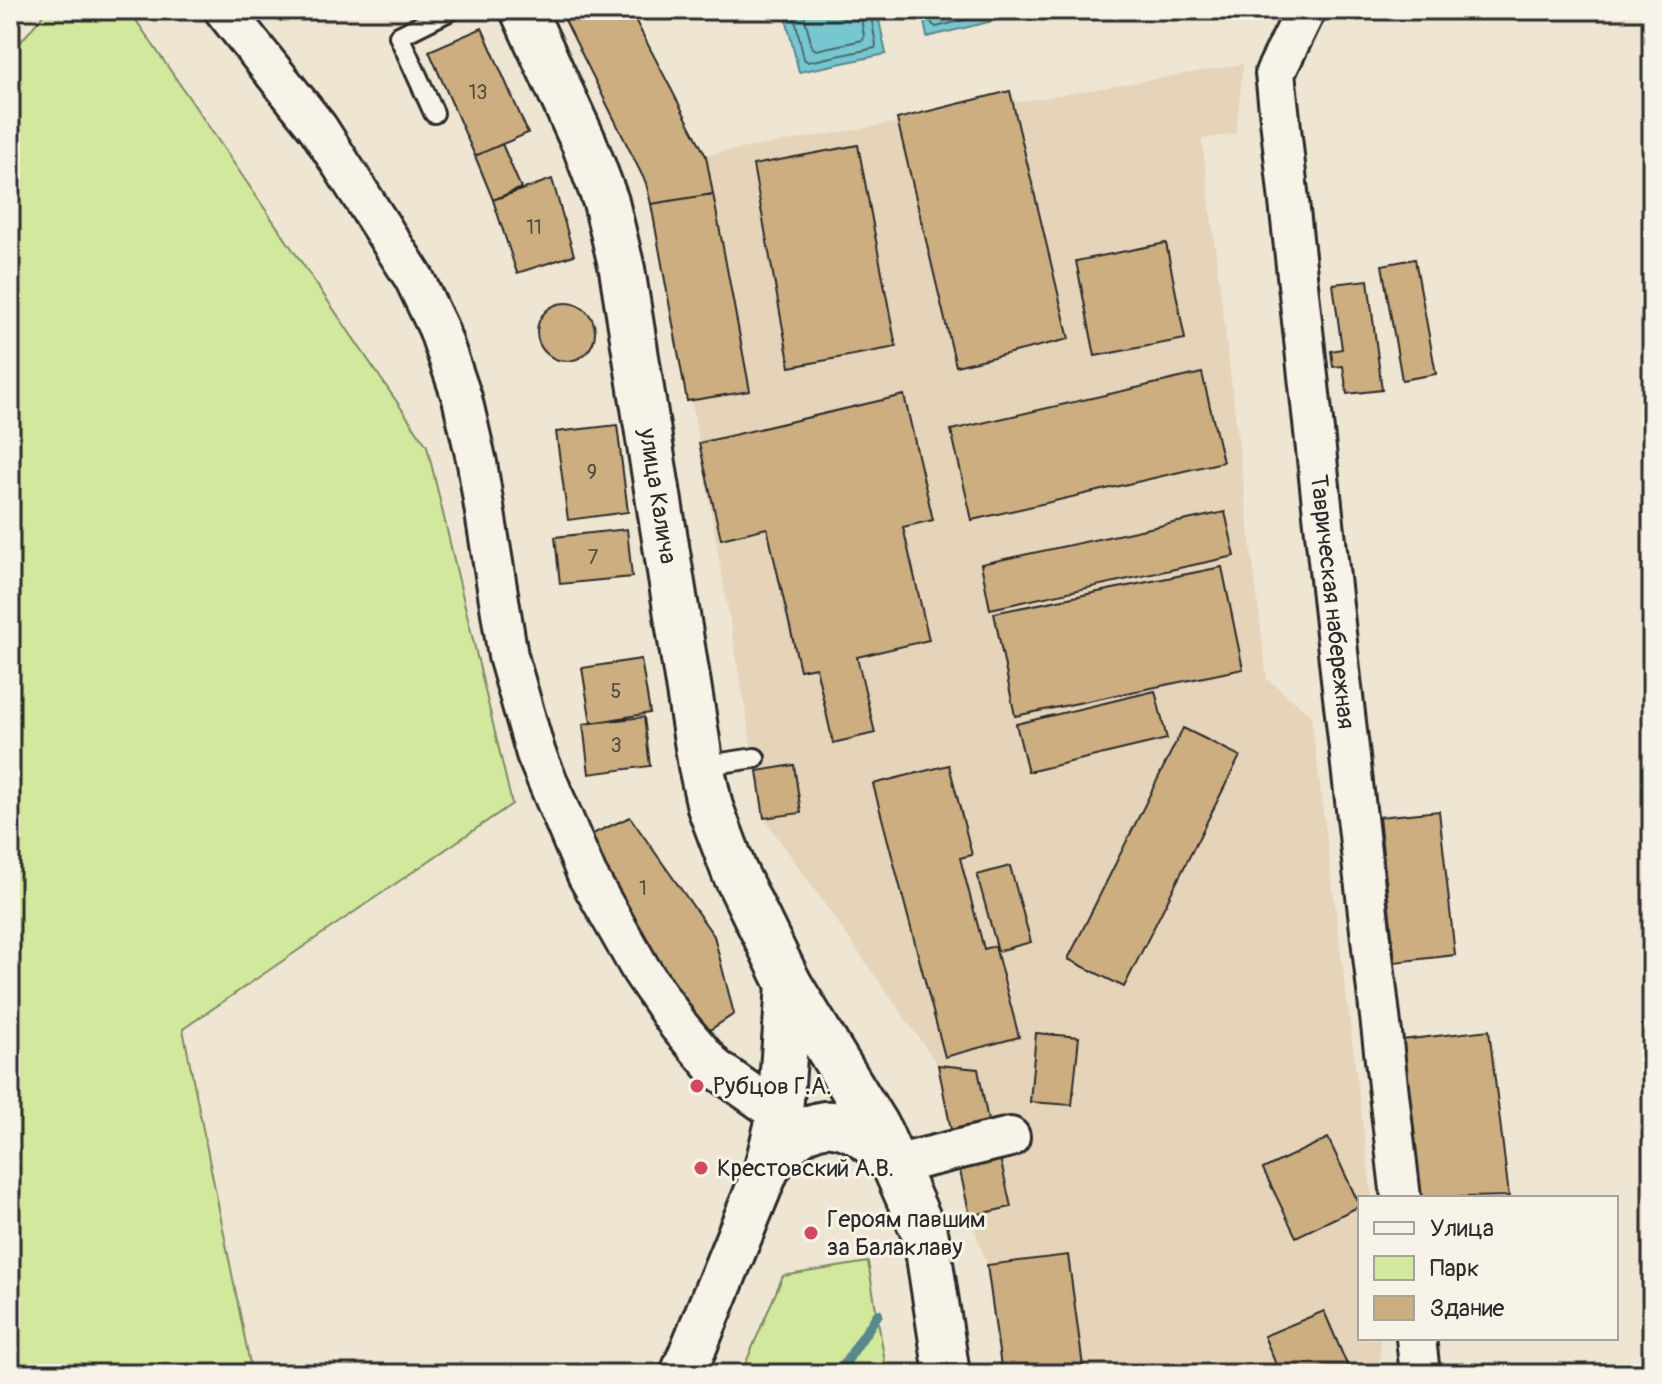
<svg xmlns="http://www.w3.org/2000/svg" width="1662" height="1384" font-family="Pangolin,sans-serif">
<style>
.built{fill:#e5d4ba}
.green{fill:#d2e89d;stroke:#7e8a64;stroke-width:2}
.water{fill:#76c7cf;stroke:#58898d;stroke-width:2}
.lines{fill:none;stroke-linecap:round;stroke-linejoin:round}
.shore{stroke:#49696d;stroke-width:2}
.stream{stroke:#58898d;stroke-width:10}
.building{fill:#cdae81;stroke:#2b2b2b;stroke-width:2}
.service-casing{stroke:#2b2b2b;stroke-width:24}
.minor-casing{stroke:#2b2b2b;stroke-width:44}
.secondary-casing{stroke:#2b2b2b;stroke-width:50}
.service{stroke:#f7f3e8;stroke-width:18}
.minor{stroke:#f7f3e8;stroke-width:38}
.secondary{stroke:#f7f3e8;stroke-width:44}
.poi-dot{fill:#d1495b;stroke:#f7f3e8;stroke-width:3}
.labels{text-anchor:middle;dominant-baseline:central;stroke-width:6;stroke-linejoin:round;paint-order:stroke}
.number-label{font-size:20px;fill:#544c40}
.street-label{font-size:24px;fill:#2b2b2b;stroke:#f7f3e8}
.poi-label{font-size:24px;fill:#2b2b2b;stroke:#f7f3e8;text-anchor:start}
</style>
<rect width="100%" height="100%" fill="#efe5d3"/>
<filter id="ink" filterUnits="userSpaceOnUse"><feTurbulence type="fractalNoise" baseFrequency=".0125" numOctaves="2"/><feDisplacementMap in="SourceGraphic" scale="16" xChannelSelector="R" yChannelSelector="G"/><feConvolveMatrix kernelMatrix="1 2 1 2 8 2 1 2 1" color-interpolation-filters="sRGB"/></filter>
<g filter="url(#ink)">
<path class="built" d="M1243,64L1236,134L1202,139L1267,679L1311,715L1372,1198H1360V1338H1380L1381,1374H1004L987,1265L970,1216L938,1065L764,818L699,443L646,165Z"/>
<path class="green" d="M47,10H129L427,446L512,804L183,1029L252,1374H10V55Z
M868,1262L887,1374H741L783,1276Z"/>
<path class="water" d="M784,10H877L886,54L799,72Z
M922,10H1038L927,37Z"/>
<g class="lines">
<path class="shore" d="M793,10L804,59L808,62L875,48L876,45L870,10
M803,10L812,47L816,50L863,40L864,37L860,10
M930,10L932,24L936,27L1004,10"/>
<path class="stream" d="M838,1374L878,1314"/>
</g>
<path class="building" d="M560,10H630L706,156L713,194L651,204L646,183Z
M482,28L528,133L475,156L429,51Z
M1010,91L1069,339L956,366L897,119Z
M502,144L521,188L493,200L475,156Z
M858,145L896,347L790,367L753,165Z
M552,179L574,255L517,273L493,200Z
M713,194L750,391L687,401L651,204Z
M1166,243L1185,339L1095,356L1076,261Z
M1415,259L1436,374L1402,380L1382,265Z
M1368,280L1382,390L1347,394L1343,366L1333,367L1331,351L1342,349L1333,284Z
M537 332a29 29 0 1 1 58 0a29 29 0 1 1-58 0Z
M1202,373L1223,462L972,520L951,430Z
M904,395L933,520L903,527L929,640L857,657L875,733L833,743L816,667L800,670L767,528L721,539L699,443Z
M617,425L628,512L568,520L556,432Z
M1225,512L1235,556L990,609L981,564Z
M627,529L632,577L560,584L555,537Z
M1222,567L1243,669L1015,716L994,613Z
M641,659L650,713L591,723L582,668Z
M1155,691L1167,739L1028,772L1016,724Z
M644,717L650,766L589,774L583,724Z
M1183,728L1240,756L1124,987L1068,959Z
M794,765L801,813L764,818L757,771Z
M949,765L972,855L960,858L984,949L995,946L1019,1037L945,1057L873,784Z
M1439,811L1455,955L1395,962L1379,817Z
M630,817L714,936L734,1014L696,1039L577,841Z
M1010,866L1031,942L998,951L977,875Z
M1489,1030L1509,1196L1421,1198L1402,1040Z
M1036,1033L1079,1037L1072,1105L1030,1102Z
M938,1065L978,1069L988,1121L951,1130Z
M1328,1138L1360,1206L1296,1237L1263,1169Z
M999,1153L1011,1207L970,1216L958,1162Z
M1068,1255L1084,1374H1002L987,1265Z
M1324,1311L1351,1374H1280L1264,1336Z"/>
<g class="lines">
<g class="service-casing">
<path id="service" d="M434,113L399,36L451,10
M701,766L755,758"/>
</g>
<g class="minor-casing">
<g id="minor">
<path d="M224,10L318,128L414,278L438,328L462,398L477,463L508,656L536,754L587,875L641,970L679,1026L715,1068L780,1114"/>
<path id="s1" d="M1306,10L1275,73L1341,679L1401,1198"/>
<path d="M894,1165L1010,1137"/>
<path d="M1416,1338L1420,1374"/>
</g>
</g>
<g class="secondary-casing">
<g id="secondary">
<path id="s2" d="M523,10L584,143L606,202L622,269L701,766L710,807L734,871L789,984L880,1133L926,1237L947,1374"/>
<path d="M767,1168C805,1115 841,1107 887,1158"/>
<path d="M683,1374L767,1168L780,1114L789,984"/>
</g>
</g>
<use href="#service" class="service"/>
<use href="#minor" class="minor"/>
<use href="#secondary" class="secondary"/>
</g>
</g>
<g class="poi-dot">
<circle cx="697" cy="1086" r="8"/>
<circle cx="701" cy="1168" r="8"/>
<circle cx="811" cy="1233" r="8"/>
</g>
<g class="labels">
<g class="number-label">
<text x="478" y="92">13</text>
<text x="534" y="227">11</text>
<text x="592" y="472">9</text>
<text x="593" y="557">7</text>
<text x="616" y="691">5</text>
<text x="616" y="745">3</text>
<text x="643" y="888">1</text>
</g>
<g class="street-label">
<text stroke="none"><textPath href="#s2" startOffset="508">улица Калича</textPath></text>
<text stroke="none"><textPath href="#s1" startOffset="602">Таврическая набережная</textPath></text>
</g>
<g class="poi-label">
<text x="713" y="1086">Рубцов Г.А.</text>
<text x="717" y="1168">Крестовский А.В.</text>
<text x="827" y="1219">Героям павшим<tspan x="827" dy="28">за Балаклаву</tspan></text>
</g>
</g>
<rect width="1662" height="1384" fill="none" stroke="#f7f3e8" stroke-width="40"/>
<rect x="20" y="20" width="1622" height="1344" fill="none" stroke="#2b2b2b" stroke-width="3" filter="url(#ink)"/>
<rect x="1358" y="1196" width="260" height="144" fill="#f7f3e8" stroke="#a5a39c" stroke-width="2"/>
<rect x="1374" y="1222" width="40" height="12" fill="#f7f3e8" stroke="#a5a39c" stroke-width="2"/>
<text x="1430" y="1236" font-size="24" fill="#2b2b2b">Улица</text>
<rect x="1374" y="1256" width="40" height="24" fill="#d2e89d" stroke="#a5a39c" stroke-width="2"/>
<text x="1430" y="1276" font-size="24" fill="#2b2b2b">Парк</text>
<rect x="1374" y="1296" width="40" height="24" fill="#cdae81" stroke="#a5a39c" stroke-width="2"/>
<text x="1430" y="1316" font-size="24" fill="#2b2b2b">Здание</text>
</svg>
